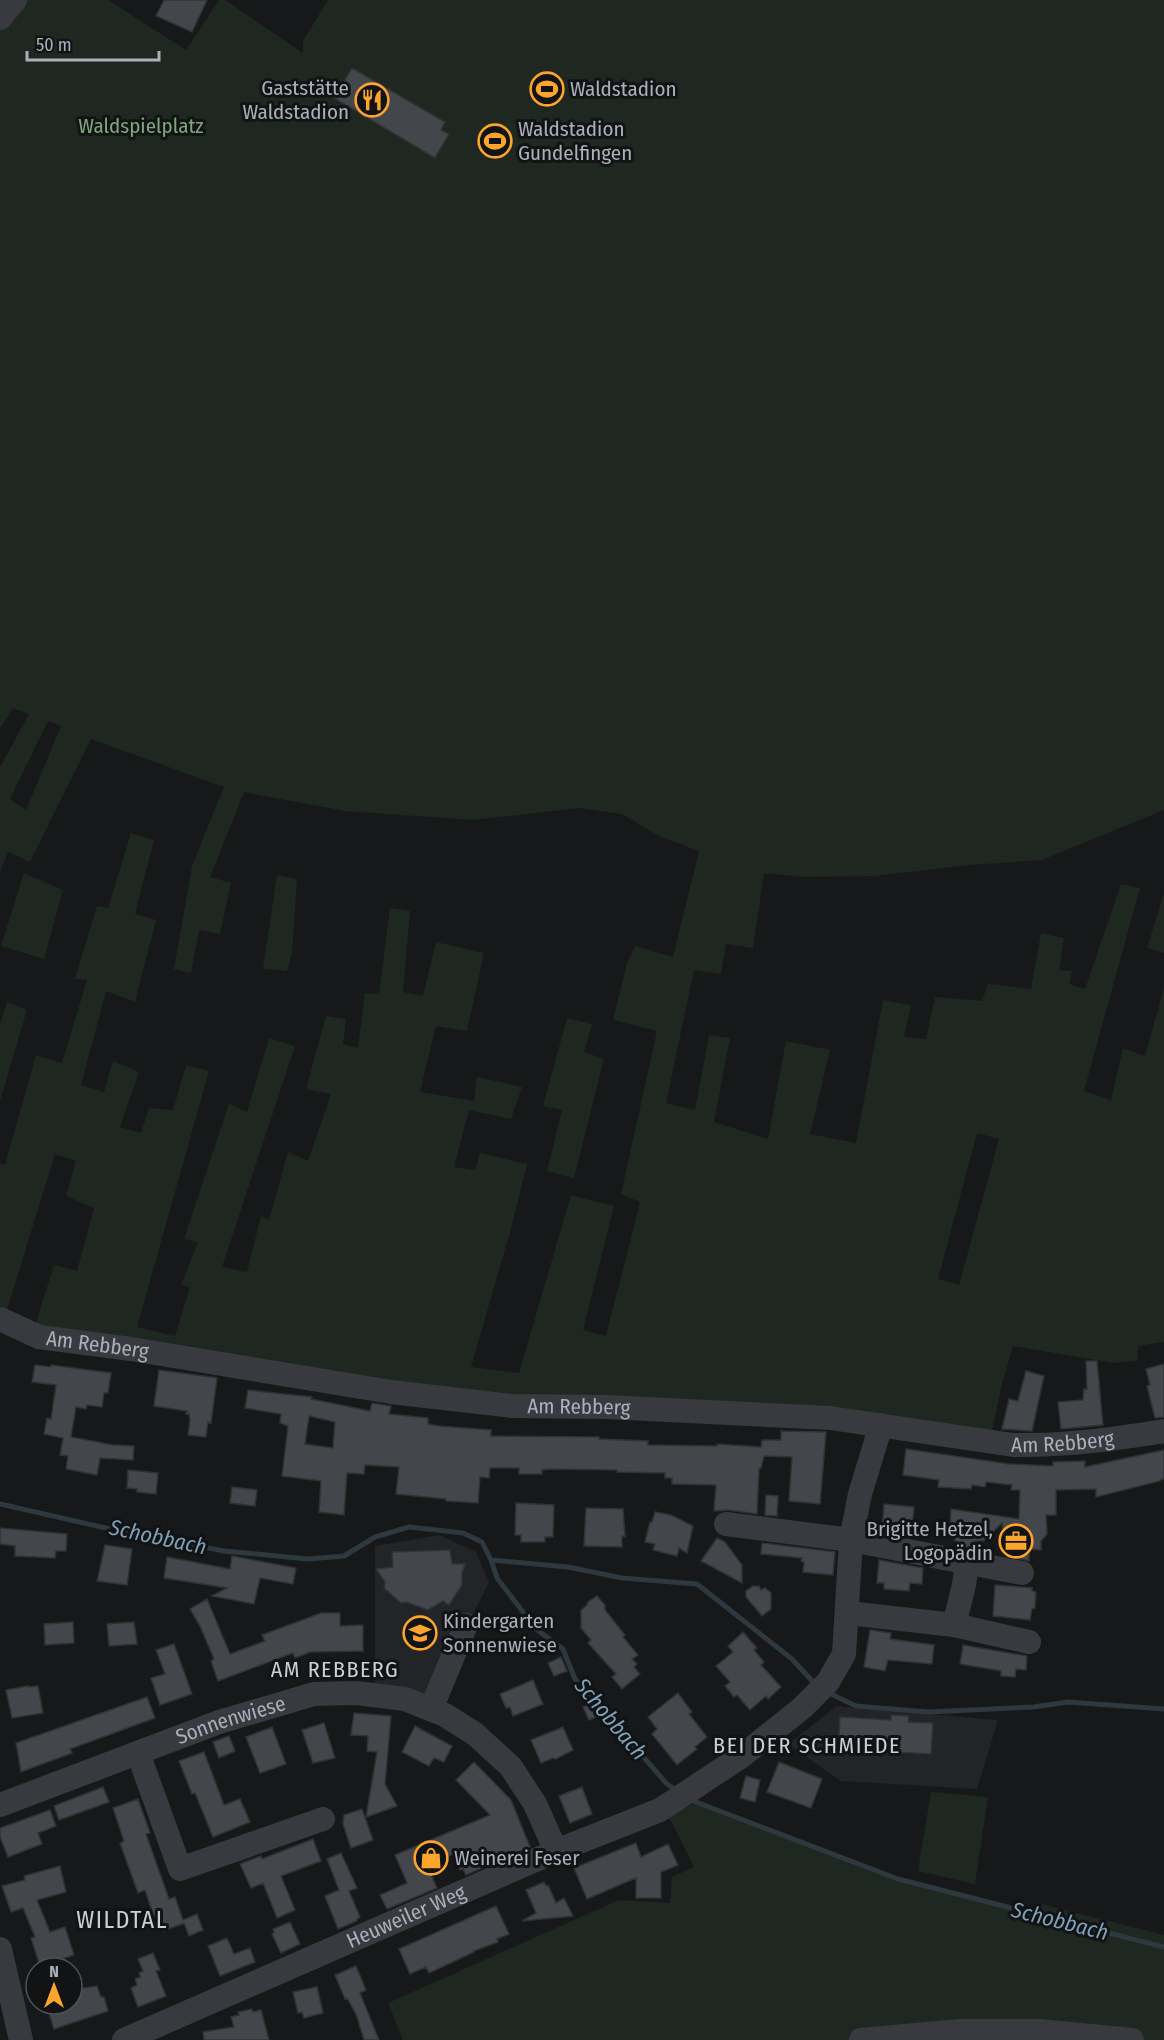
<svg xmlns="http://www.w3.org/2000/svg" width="1164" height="2040" font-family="'Fira Sans Condensed',sans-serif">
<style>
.built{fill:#232427}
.green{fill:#1f2820;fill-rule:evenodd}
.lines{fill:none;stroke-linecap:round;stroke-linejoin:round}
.stream{stroke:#2d383f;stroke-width:5}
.building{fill:#43464a;stroke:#313236;stroke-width:1.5;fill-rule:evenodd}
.minor{stroke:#383a3f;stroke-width:24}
.labels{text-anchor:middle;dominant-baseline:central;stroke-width:6;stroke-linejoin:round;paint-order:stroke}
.poi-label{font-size:21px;fill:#a9b0ba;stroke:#121315;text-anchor:start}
.park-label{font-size:21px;fill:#80a67f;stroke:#121315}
.street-label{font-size:21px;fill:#a9b0ba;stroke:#121315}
.water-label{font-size:22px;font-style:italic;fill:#7ea1b7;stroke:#121315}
.neighbourhood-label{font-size:22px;letter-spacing:1.5px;fill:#caced6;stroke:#121315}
.quarter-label{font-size:24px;letter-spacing:1.5px;fill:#caced6;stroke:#121315}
</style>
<rect width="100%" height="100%" fill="#17181a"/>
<path class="built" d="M439,1535L476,1552L489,1582L431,1700L375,1684V1546Z
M837,1706L998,1720L977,1789L841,1781L788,1744Z"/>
<path class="green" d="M0,0H108L186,50L219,0H225L303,53V41L328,0H1164V810L1042,860L969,865L875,876L804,877L764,873L753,948L726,944L721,974L694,970L666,1103L695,1110L709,1035L730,1038L714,1122L768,1139L786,1041L830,1050L810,1134L856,1143L883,1000L911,1005L904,1037L926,1039L935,997L982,1001L988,984L1031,989L1041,933L1064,938L1059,970L1072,971L1069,984L1085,989L1121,884L1140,888L1084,1091L1111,1100L1123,1048L1145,1056L1164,988V1342L1138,1346L1137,1361L1114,1363L1013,1346L1002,1384L990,1440L633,1410L394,1384L35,1326L54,1265L77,1271L94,1208L66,1196L76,1161L55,1154L6,1313L0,1309V1164L5,1165L36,1055L62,1063L87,980L75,979L97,906L108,908L131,833L154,840L135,914L156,920L135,1002L106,991L81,1085L104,1092L113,1061L139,1072L120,1127L141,1133L149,1108L173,1110L186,1065L209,1071L137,1327L175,1336L190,1287L181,1285L198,1242L184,1239L229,1104L247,1112L269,1038L295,1046L222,1267L247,1272L261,1216L269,1220L288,1152L308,1161L331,1094L306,1089L326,1016L346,1019L343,1044L358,1048L365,993L379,994L390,908L410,911L403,992L423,996L436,942L484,953L467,1031L436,1026L420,1092L474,1101L477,1077L522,1087L511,1119L469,1110L454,1167L475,1170L480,1153L527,1164L510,1232L471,1367L519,1373L571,1195L614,1206L583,1330L606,1336L640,1202L621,1194L657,1031L613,1020L627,963L635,946L673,957L699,851L661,837L622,814L579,808L473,820L345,811L244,792L210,877L231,883L220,934L199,930L191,973L174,969L192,866L224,787L91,739L30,862L8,852L0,872V767L29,714L13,708L0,729ZM48,721L61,726L26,810L10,799ZM977,1133L999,1139L959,1285L938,1279Z
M24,873L63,890L44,959L1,946Z
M277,875L297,879L292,952L287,971L263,969Z
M1164,893V953L1147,948Z
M7,1002L27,1010L0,1101V1024Z
M567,1018L592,1024L584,1052L604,1059L574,1178L547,1171L562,1110L543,1106Z
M931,1792L988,1797L975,1884L918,1871Z
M696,1802L898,1879L1035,1914L1041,1904L1164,1935V2040H403L388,2003L619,1900L670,1903L672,1877L694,1867L669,1817Z"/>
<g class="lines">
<path class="stream" d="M0,1504L101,1527L224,1551L308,1559L344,1556L375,1537L409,1527L463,1533L482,1542L491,1560L497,1578L536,1629L563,1649L575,1679L604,1708L616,1730L639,1752L667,1784L678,1791
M491,1560L568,1567L622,1578L697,1584L792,1659L814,1683
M833,1695L856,1706L928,1712L1033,1707L1068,1702L1164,1709
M689,1798L696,1802L898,1879L1164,1947"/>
</g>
<path class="building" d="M164,0H207L192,32L156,16Z
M352,68L445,122L441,130L449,134L435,158L334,98Z
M1086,1361H1097L1103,1425L1061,1429L1058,1402L1083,1400L1084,1389H1087Z
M1164,1364V1417L1155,1418L1147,1386L1150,1385L1146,1369Z
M35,1365L51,1367V1365L111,1373L108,1393H104L102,1407L87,1405L86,1409L76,1407L71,1437L113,1445L134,1446L133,1460L100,1458L97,1475L66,1469L68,1456L60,1455L63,1438L44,1434L47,1418L51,1419L56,1385L32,1382Z
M159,1370L217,1378L211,1423L208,1422L206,1437L188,1435L190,1420L189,1414H186L187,1411L154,1406Z
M1026,1371L1044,1376L1032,1431L1002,1429L1009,1399L1018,1401Z
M248,1390L312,1397L311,1399L370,1411L372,1403L391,1406L389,1414L428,1418V1424L439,1426L491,1430V1436L599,1437V1439L648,1441V1445L717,1446V1444L761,1447L762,1440H781V1431L826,1432L820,1504L789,1501L792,1457L764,1456L761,1468L759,1469L757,1514L728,1510L714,1511L716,1485L672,1484V1478H665V1473L617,1472V1470L549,1469L542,1470V1474H519V1468H490L489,1478L480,1477L478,1503L446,1501V1499L396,1494L399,1467L365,1465L364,1474L347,1473L344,1515L319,1512L321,1481L282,1476L288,1426L280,1423L281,1414L245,1408ZM309,1416L335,1422L333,1448L305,1444Z
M906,1449L1009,1464L1053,1466V1462L1085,1461V1467L1164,1450V1479L1160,1480V1481L1096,1497V1489L1056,1490V1515H1046L1047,1534L1041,1541V1550L1029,1549V1561L1012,1557L1013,1547H1008L1005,1544L1002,1523L983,1541H975L974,1549L959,1546L950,1532L951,1509L1019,1519L1020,1490H1011L1012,1485L986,1482L985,1487L972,1485L971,1489L938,1487L939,1480L903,1475Z
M128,1470L158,1473L156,1494L137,1492V1489L127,1488Z
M232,1487L257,1490L255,1506L230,1503Z
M766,1495L778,1496L777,1516L765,1515Z
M516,1503L554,1505L553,1537H545V1542H521V1535H515Z
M884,1504L914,1507L912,1528L903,1527V1532L882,1530Z
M586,1508L623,1509L625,1537L622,1536V1547L584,1546Z
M655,1512L671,1515L693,1526L687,1553L679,1548L677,1556L653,1550L655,1544L645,1542L650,1522H652Z
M0,1528L67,1534L66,1551H56L55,1558L15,1556V1546L0,1544Z
M717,1538L725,1542L742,1565V1583L701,1561Z
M762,1543L835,1552L833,1575L803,1572L804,1562L801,1561L802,1558L761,1554Z
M105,1545L132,1549L127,1585L97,1581Z
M450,1550L452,1564H465L462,1573V1585L449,1605L443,1601L428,1610L406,1602L401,1603L384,1588L385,1582L376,1569L393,1567L392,1552Z
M232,1556L296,1568L293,1584L260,1578L254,1604L212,1596L227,1588L164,1578L167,1557L230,1569Z
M879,1560L923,1568L922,1584L910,1583L909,1591L884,1589V1583H877Z
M995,1585L1032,1588V1591L1036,1592L1035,1608L1032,1609L1030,1620L993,1616Z
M753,1586H759L761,1590L765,1588L771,1593V1609L762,1616L746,1597V1591Z
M597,1596L605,1605V1610L625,1635L623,1637L638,1655L632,1659L637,1664L634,1667L640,1674L622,1689L612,1677L616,1674L588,1643L591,1640L581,1628V1610L587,1605L588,1602Z
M207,1599L230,1654L265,1641L262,1635L321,1613H340V1626L363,1625V1651L310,1652L295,1658L293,1653L218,1681L211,1661L214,1659L200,1626L190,1609Z
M73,1622L74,1643L45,1645L44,1624Z
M134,1622L137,1644L109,1646L107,1624Z
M870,1630L891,1633L890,1639L934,1645L932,1664L888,1660L885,1671L864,1667Z
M743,1632L757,1648L754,1650L764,1662L761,1665L781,1687L768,1699L766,1696L750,1710L737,1695L734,1697L725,1686L730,1682L716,1666L733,1652L728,1646Z
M174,1644L192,1694L160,1705L151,1678L165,1674L156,1650Z
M963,1645L1027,1656L1026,1670L1016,1669L1015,1677L1001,1676V1671L960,1664Z
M561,1657L567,1671L554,1676L548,1663Z
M533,1680L543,1704L513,1716L510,1707L506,1708L500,1694Z
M28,1686V1687L38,1686L43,1713L12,1718L6,1690Z
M678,1693L692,1712L689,1714L707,1737L695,1747L697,1749L677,1765L652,1734L657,1729L648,1717Z
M147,1697L155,1718L70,1749L72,1753L21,1772L16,1743Z
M597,1701L603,1714L589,1720L583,1707Z
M354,1713L391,1716L385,1784L397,1806L366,1817L377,1752L367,1751L368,1736L351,1735Z
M891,1715L909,1716L908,1722L933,1723L931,1754L838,1749L840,1717L891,1720Z
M324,1723L335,1758L313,1763L302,1730Z
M415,1726L452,1746L444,1762L434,1758L429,1766L402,1752Z
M272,1727L286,1764L260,1773L246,1737Z
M563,1727L573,1750L556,1759L553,1758L541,1763L531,1740Z
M229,1736L235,1751L219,1758L213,1742Z
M204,1752L224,1805L240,1799L250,1822L213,1837L195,1793L192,1794L179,1761Z
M474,1762L511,1800L530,1847L466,1875L463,1869L460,1870L453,1854L427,1865L437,1888L387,1909L380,1895L407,1883L395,1855L490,1815L456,1780Z
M779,1762L822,1779L811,1808L767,1792Z
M746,1776L760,1780L755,1802L740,1798Z
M103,1787L109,1802L59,1820L54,1806Z
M582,1787L592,1814L570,1823L559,1796Z
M138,1799L150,1833L146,1834L169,1899L175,1897L183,1920L197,1914L203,1930L189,1936L184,1923L164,1931L158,1915L154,1917L145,1890L138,1893L120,1843L124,1841L113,1808Z
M362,1809L373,1840L351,1848L343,1824L344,1815Z
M50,1810L56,1826L38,1833L42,1844L8,1857L0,1837V1828Z
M313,1839L321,1861L281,1876L295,1910L277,1918L263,1883L251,1888L240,1864L261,1856L262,1859Z
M636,1843L641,1857L668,1844L678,1865L661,1872V1898H636V1878L587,1899L574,1868Z
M341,1853L357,1888L349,1891L360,1917L356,1920L357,1921L338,1929L325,1896L339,1890L327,1859Z
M60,1866L66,1892L37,1900L50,1932L65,1927L74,1955L40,1966L31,1938L35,1937L23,1908L11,1912L2,1886L25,1880L24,1876Z
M544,1882L546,1886L548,1885L556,1903L564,1898L573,1916L522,1921L536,1913L526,1890Z
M496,1906L509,1934L497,1939L498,1942L474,1951V1952L429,1973L426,1967L410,1974L399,1949Z
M290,1922L300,1944L281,1953L272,1934L274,1933L273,1929Z
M227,1938L234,1954L250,1948L255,1962L220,1976L208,1946Z
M153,1953L160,1970L156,1971L166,1996L138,2007L131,1988L137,1985L135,1979L140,1977L139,1973L143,1971L138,1959Z
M356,1966L366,1990L360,1993L379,2040H364L356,2014L347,1998L345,1999L335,1975Z
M81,1986L83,1988L97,1986L101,1997H104L108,2011L54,2029L46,2004H72V1989Z
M317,1987L323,2013L304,2018L302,2012L298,2013L293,1992Z
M252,2009L253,2012L261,2010L269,2040H204L203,2032L234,2027L231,2017L239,2015L238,2012Z"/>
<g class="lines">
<g class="minor">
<path d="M0,18L15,0"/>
<path id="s1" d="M0,1319L39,1337L131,1349L391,1392L512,1406L606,1407L830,1418L1013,1445C1065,1446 1114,1439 1164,1431"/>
<path d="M726,1524L851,1540L1022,1573"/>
<path d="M848,1613L954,1625L1029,1642"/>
<path d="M954,1625L964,1585L967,1564"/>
<path d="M431,1709L466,1625"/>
<path d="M138,1753L180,1869L323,1819"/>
<path id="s2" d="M0,1805L219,1722L314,1694L356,1693L405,1699L445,1715L475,1734L511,1767L535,1804L556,1851"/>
<path d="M0,1949L21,2040"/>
<path id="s3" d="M124,2040L556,1851L660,1810L742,1756L802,1708L828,1682L844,1654L851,1540L860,1494L881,1425"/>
<path d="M861,2040L960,2031H1039L1132,2040"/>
</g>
</g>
<defs>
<g id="stadium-ring" transform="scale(1.725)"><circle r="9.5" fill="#121315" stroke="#fca52d" stroke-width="1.5"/><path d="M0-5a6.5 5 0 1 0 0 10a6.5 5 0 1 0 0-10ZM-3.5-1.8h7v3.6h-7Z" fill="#fca52d"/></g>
<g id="restaurant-ring" transform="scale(1.725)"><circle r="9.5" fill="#121315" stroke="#fca52d" stroke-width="1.5"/><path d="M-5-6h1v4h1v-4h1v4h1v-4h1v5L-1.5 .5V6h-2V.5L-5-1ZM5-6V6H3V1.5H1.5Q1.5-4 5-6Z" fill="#fca52d"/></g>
<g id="office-ring" transform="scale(1.725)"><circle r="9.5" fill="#121315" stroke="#fca52d" stroke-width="1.5"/><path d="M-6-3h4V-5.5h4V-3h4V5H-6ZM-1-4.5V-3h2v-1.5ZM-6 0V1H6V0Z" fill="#fca52d"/></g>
<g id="school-ring" transform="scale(1.725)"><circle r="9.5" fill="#121315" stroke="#fca52d" stroke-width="1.5"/><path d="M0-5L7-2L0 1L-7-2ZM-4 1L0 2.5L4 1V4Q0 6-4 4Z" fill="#fca52d"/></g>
<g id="shop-ring" transform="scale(1.725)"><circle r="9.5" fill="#121315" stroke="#fca52d" stroke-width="1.5"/><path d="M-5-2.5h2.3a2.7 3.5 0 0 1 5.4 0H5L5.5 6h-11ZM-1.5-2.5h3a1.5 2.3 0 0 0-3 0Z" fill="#fca52d"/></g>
</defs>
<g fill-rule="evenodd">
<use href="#stadium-ring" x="547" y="89"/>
<use href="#restaurant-ring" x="372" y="100"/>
<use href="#stadium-ring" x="495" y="141"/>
<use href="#office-ring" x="1016" y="1541"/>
<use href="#school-ring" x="420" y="1633"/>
<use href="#shop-ring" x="431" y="1858"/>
</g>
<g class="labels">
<g class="poi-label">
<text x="349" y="88" text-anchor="end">Gaststätte<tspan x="349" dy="24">Waldstadion</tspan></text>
<text x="570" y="89">Waldstadion</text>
<text x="518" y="129">Waldstadion<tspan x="518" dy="24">Gundelfingen</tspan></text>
<text x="993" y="1529" text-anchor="end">Brigitte Hetzel,<tspan x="993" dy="24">Logopädin</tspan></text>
<text x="443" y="1621">Kindergarten<tspan x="443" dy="24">Sonnenwiese</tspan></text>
<text x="454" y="1858">Weinerei Feser</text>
</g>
<g class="park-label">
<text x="141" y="126">Waldspielplatz</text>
</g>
<g class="street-label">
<text stroke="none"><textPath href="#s1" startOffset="102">Am Rebberg</textPath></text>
<text stroke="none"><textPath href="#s1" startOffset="588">Am Rebberg</textPath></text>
<text stroke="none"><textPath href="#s1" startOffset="1074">Am Rebberg</textPath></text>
<text stroke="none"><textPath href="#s2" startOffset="246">Sonnenwiese</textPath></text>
<text stroke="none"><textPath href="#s3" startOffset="308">Heuweiler Weg</textPath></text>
</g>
<g class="water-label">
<text transform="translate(158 1537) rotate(12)">Schobbach</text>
<text transform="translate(611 1719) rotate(50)">Schobbach</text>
<text transform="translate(1060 1921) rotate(14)">Schobbach</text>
</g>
<g class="neighbourhood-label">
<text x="335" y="1669">AM REBBERG</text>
<text x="807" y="1745">BEI DER SCHMIEDE</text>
</g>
<g class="quarter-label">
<text x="122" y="1920">WILDTAL</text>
</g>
</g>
<g transform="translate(54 1986)"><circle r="28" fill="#121315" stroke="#4e5257" stroke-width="1.5"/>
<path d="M0-4.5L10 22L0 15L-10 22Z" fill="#fca52d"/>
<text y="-9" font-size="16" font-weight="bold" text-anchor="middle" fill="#a9b0ba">N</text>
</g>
<path d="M27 51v9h132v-9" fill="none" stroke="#a9b0ba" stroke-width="3"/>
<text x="36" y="51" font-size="18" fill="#a9b0ba" stroke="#121315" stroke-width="4.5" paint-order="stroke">50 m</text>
</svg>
